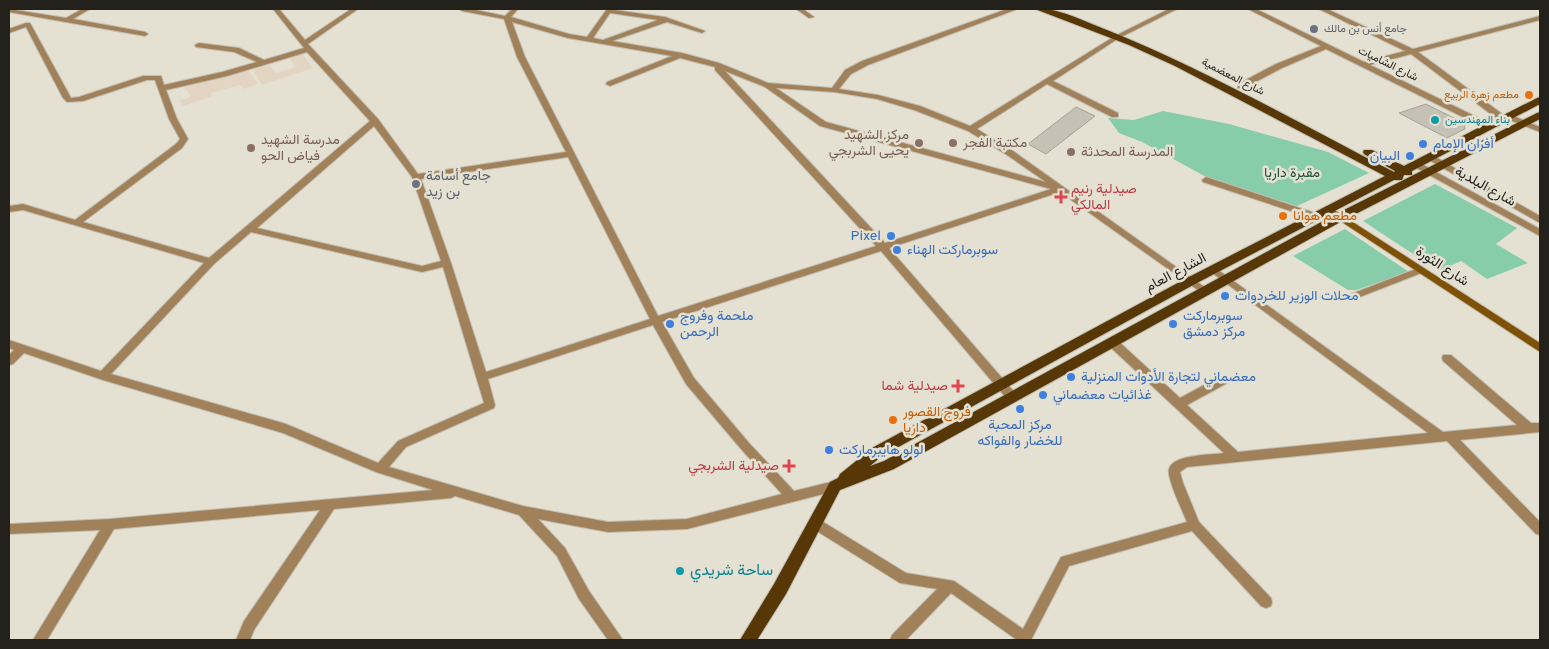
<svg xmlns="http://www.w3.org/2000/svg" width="1549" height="649" font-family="Overpass,Vazirmatn,sans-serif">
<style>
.education{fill:#e3d5c2}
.green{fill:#87cdaa}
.building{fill:#c5c2b5;stroke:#a6a497}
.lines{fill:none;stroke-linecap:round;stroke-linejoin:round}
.street-casing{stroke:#c1beb2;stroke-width:2}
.secondary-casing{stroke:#c1beb2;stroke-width:2}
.primary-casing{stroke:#c1beb2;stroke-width:2}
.street{fill:#a0815a;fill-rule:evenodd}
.secondary{fill:#7f5104;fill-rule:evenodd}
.primary{fill:#573705;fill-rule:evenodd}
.worship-dot{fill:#6b7280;stroke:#e4e1d3;stroke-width:2}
.food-dot{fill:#e8710a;stroke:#e4e1d3;stroke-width:2}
.culture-dot{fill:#0f9aa8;stroke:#e4e1d3;stroke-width:2}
.education-dot{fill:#8d6e63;stroke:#e4e1d3;stroke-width:2}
.shop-dot{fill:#3f7fe0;stroke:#e4e1d3;stroke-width:2}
.health-dot{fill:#e0444e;stroke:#e4e1d3;stroke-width:2}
.labels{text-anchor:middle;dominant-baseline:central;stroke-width:5;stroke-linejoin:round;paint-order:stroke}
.far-worship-label{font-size:11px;fill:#5b616d;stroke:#e4e1d3;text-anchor:start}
.far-street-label{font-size:11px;fill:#22211c;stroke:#e4e1d3}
.far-food-label{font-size:11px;fill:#c56008;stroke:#e4e1d3;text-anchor:end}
.far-culture-label{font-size:11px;fill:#0d838f;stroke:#e4e1d3;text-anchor:start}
.education-label{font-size:14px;fill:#785e54;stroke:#e4e1d3;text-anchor:start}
.shop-label{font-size:14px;fill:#366cbe;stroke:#e4e1d3;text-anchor:start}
.park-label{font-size:14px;fill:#1c533b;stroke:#e4e1d3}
.worship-label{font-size:14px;fill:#5b616d;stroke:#e4e1d3;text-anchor:start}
.street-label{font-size:14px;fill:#22211c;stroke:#e4e1d3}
.health-label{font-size:14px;fill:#be3a42;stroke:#e4e1d3;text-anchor:end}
.food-label{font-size:14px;fill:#c56008;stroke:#e4e1d3;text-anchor:start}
.near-culture-label{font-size:16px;fill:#0d838f;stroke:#e4e1d3;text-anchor:start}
</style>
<rect width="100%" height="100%" fill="#e4e1d3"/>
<path class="education" d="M302,53L313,68L262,85L253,70L270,65L276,73L295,67L289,57Z
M248,70L258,84L243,89L240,85L211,93V97L182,106L180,100L191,97L184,87Z"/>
<path class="green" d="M1163,111L1229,124L1328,152L1369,173L1297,206L1210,179L1142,142L1119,133L1108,118L1134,120Z
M1435,184L1517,228L1496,244L1528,263L1487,279L1461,261L1439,271L1363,221Z
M1345,229L1409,272L1356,290H1348L1293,256Z"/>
<path class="building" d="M1426,104L1464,123L1465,129L1447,138L1399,113Z
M1076,107L1095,116L1046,154L1028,144Z"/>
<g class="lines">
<g class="street-casing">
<path id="street" d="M9,9L66,18L82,9H90L73,19L145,32L148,34L145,36L9,12Z
M273,9H279L305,40L351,9H358L308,44L378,119L418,174L566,152L517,57L504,19L462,11L459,9H471L505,16L512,9H518L511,17L569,34L587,37L607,9L665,17L705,31L702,33L667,22L612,41L682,53L719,63L768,83L832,88L845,70L862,61L1007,9H1016L1015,10L868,65L851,74L839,89L878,95L920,106L970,126L1115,36L1169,9H1177L1119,38L1053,81L1118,113V117H1112L1047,84L977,129L1013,151L1210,291L1208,293H1202L1060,192L889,248L1016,394L1017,397L1016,400L1012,401L1008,400L881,251L662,322L694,378L749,443L794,491L835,481L839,482L841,486L839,490L835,491L687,529L608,532L538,519L565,548L589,591L623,640H608L579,599L557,556L519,515L455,496L451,498L334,509L254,630L250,640H236L244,621L320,510L114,529L47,640H33L100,530L9,534V524L110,519L433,490L376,472L283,433L103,380L24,353L13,364L9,365V355L14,350L9,348V340L101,371L204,263L23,210L9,212V206L23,204L75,220L176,144L180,139L169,119L155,80H147L83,101L67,102L63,98L26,27L9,33V29L26,23H30L71,98L79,97L143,76H161L164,85L222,72L257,62L234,52L196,47L195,45L199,43L239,48L264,60L304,48ZM610,13L658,20L603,40L593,38ZM512,22L568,38L672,56L607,82L606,84L610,86L680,58L715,67V70L876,246L658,316L525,57ZM307,52L370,121L209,258L83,222L182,148L188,139L177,119L166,90L227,76ZM725,71L765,87L820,126L1051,189L885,243ZM776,88L834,92L877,99L914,110L968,131L1007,155L1046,182L826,122ZM374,126L412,177L441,261L422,266L257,228ZM568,157L650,319L486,372L451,263L421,179ZM251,232L422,272L443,267L484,403L398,441L378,463L286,424L111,374L214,264ZM653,325L686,384L741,449L782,494L687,519L608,522L523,506L389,467L406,447L494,408L495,405L488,379Z
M796,9H803L814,17L809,18Z
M1248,9H1256L1364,62L1405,51L1319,9H1327L1413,49L1540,16V20L1418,52L1505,116L1511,115L1540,127V132L1507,119L1503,121H1500L1411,54L1370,65L1491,124V128H1485L1326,49L1282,68L1244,88H1238V84L1276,64L1321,46Z
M1430,154L1540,216V223L1427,159L1426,157Z
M1416,161L1540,229V236L1413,166V162Z
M1206,177L1318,214L1319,216L1315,219L1312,218L1203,182L1202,180Z
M1214,267L1443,432L1517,425L1443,361L1442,358L1443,355H1451L1531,423H1540V432L1460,440L1540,522V535L1536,534L1447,441L1187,467L1180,472L1183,483L1199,522L1271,598L1272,602L1271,606L1266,608L1261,606L1192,531L1069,566L1031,640H1017L951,593L906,640H890L892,635L937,589L900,583L812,528L810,524L812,520L816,519L820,520L906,573L954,581L1023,629L1061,557L1187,522C1183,512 1166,477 1169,469C1173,454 1212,455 1224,453L1108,345L1107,342L1108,339H1116L1180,398L1221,376H1229L1230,379L1229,382L1187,405L1238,452L1428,433L1211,272L1209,270Z
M1421,267L1424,268L1426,270L1424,272L1357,298L1354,299L1349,296L1351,294Z"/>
</g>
<g class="secondary-casing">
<path id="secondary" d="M1328,206L1540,343V352L1325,211L1324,209L1325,207Z"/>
</g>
<g class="primary-casing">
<path id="primary" d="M1035,9C1058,7 1085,22 1107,30C1206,70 1299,123 1394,172L1395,171L1364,154L1363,152L1364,150H1372L1404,166L1537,98L1540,97V104L1412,171V175H1404L1402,180H1394L1195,284L882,456L870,466L884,461L1336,214L1537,113L1540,112V119L1344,220L894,469L840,490L786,594L757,640H740L774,584L830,482L838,478L840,474L872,448L1187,278L1385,176L1175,66L1129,45Z"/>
</g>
<use href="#street" class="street"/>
<use href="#secondary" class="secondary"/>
<use href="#primary" class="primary"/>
</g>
<g class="worship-dot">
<circle cx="1314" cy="29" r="5"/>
<circle cx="416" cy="184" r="5"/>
</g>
<g class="food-dot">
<circle cx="1529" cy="95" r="5"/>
<circle cx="1283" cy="216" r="5"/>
<circle cx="893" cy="420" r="5"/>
</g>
<g class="culture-dot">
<circle cx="1435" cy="120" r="5"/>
<circle cx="680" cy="571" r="5"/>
</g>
<g class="education-dot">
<circle cx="919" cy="143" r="5"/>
<circle cx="953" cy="143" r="5"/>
<circle cx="251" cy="148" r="5"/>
<circle cx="1071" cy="152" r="5"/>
</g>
<g class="shop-dot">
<circle cx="1423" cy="144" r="5"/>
<circle cx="1410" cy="156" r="5"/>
<circle cx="891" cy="236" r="5"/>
<circle cx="897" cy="250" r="5"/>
<circle cx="1225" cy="296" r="5"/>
<circle cx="670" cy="324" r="5"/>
<circle cx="1173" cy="324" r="5"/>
<circle cx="1071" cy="377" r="5"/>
<circle cx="1043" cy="395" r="5"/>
<circle cx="1020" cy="409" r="5"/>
<circle cx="829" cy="450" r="5"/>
</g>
<g class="health-dot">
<path d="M1058.5 189.5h5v5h5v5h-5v5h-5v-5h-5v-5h5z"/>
<path d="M955.5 378.5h5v5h5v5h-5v5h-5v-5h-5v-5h5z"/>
<path d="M786.5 458.5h5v5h5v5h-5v5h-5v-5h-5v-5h5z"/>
</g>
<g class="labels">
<g class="far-worship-label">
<text x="1324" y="29">جامع أنس بن مالك</text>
</g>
<g class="far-street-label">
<text transform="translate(1388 64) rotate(26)">شارع الشاميات</text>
<text transform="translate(1233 77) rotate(27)">شارع المعضمية</text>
</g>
<g class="far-food-label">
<text x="1519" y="95">مطعم زهرة الربيع</text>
</g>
<g class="far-culture-label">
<text x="1445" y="120">بناء المهندسين</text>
</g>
<g class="education-label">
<text x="909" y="135" text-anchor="end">مركز الشهيد<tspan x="909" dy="16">يحيى الشربجي</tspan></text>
<text x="261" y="140">مدرسة الشهيد<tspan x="261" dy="16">فياض الحو</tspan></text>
<text x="963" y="143">مكتبة الفجر</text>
<text x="1081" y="152">المدرسة المحدثة</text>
</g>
<g class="shop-label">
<text x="1433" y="144">أفران الإمام</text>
<text x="1400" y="156" text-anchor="end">البيان</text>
<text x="881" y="236" text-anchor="end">Pixel</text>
<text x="907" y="250">سوبرماركت الهناء</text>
<text x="1235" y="296">محلات الوزير للخردوات</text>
<text x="680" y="316">ملحمة وفروج<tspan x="680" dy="16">الرحمن</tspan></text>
<text x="1183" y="316">سوبرماركت<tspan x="1183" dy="16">مركز دمشق</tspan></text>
<text x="1081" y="377">معضماني لتجارة الأدوات المنزلية</text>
<text x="1053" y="395">غذائيات معضماني</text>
<text x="1020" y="425" text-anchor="middle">مركز المحبة<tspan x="1020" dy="16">للخضار والفواكه</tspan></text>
<text x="839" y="450">لولو هايبرماركت</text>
</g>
<g class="park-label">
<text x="1292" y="173">مقبرة داريا</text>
</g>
<g class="worship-label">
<text x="426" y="176">جامع أسامة<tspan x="426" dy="16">بن زيد</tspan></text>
</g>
<g class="street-label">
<text transform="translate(1485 187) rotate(29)">شارع البلدية</text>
<text transform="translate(1442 267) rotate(33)">شارع الثورة</text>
<text transform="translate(1176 273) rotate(-28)">الشارع العام</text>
</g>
<g class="health-label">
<text x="1071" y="189" text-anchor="start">صيدلية رنيم<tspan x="1071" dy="16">المالكي</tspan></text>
<text x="948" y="386">صيدلية شما</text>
<text x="779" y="466">صيدلية الشربجي</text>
</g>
<g class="food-label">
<text x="1293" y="216">مطعم هوانا</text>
<text x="903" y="412">فروج القصور<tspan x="903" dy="16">داريا</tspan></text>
</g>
<g class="near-culture-label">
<text x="690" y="571">ساحة شريدي</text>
</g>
</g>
<rect width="1549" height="649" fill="none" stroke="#22211c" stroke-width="20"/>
</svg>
